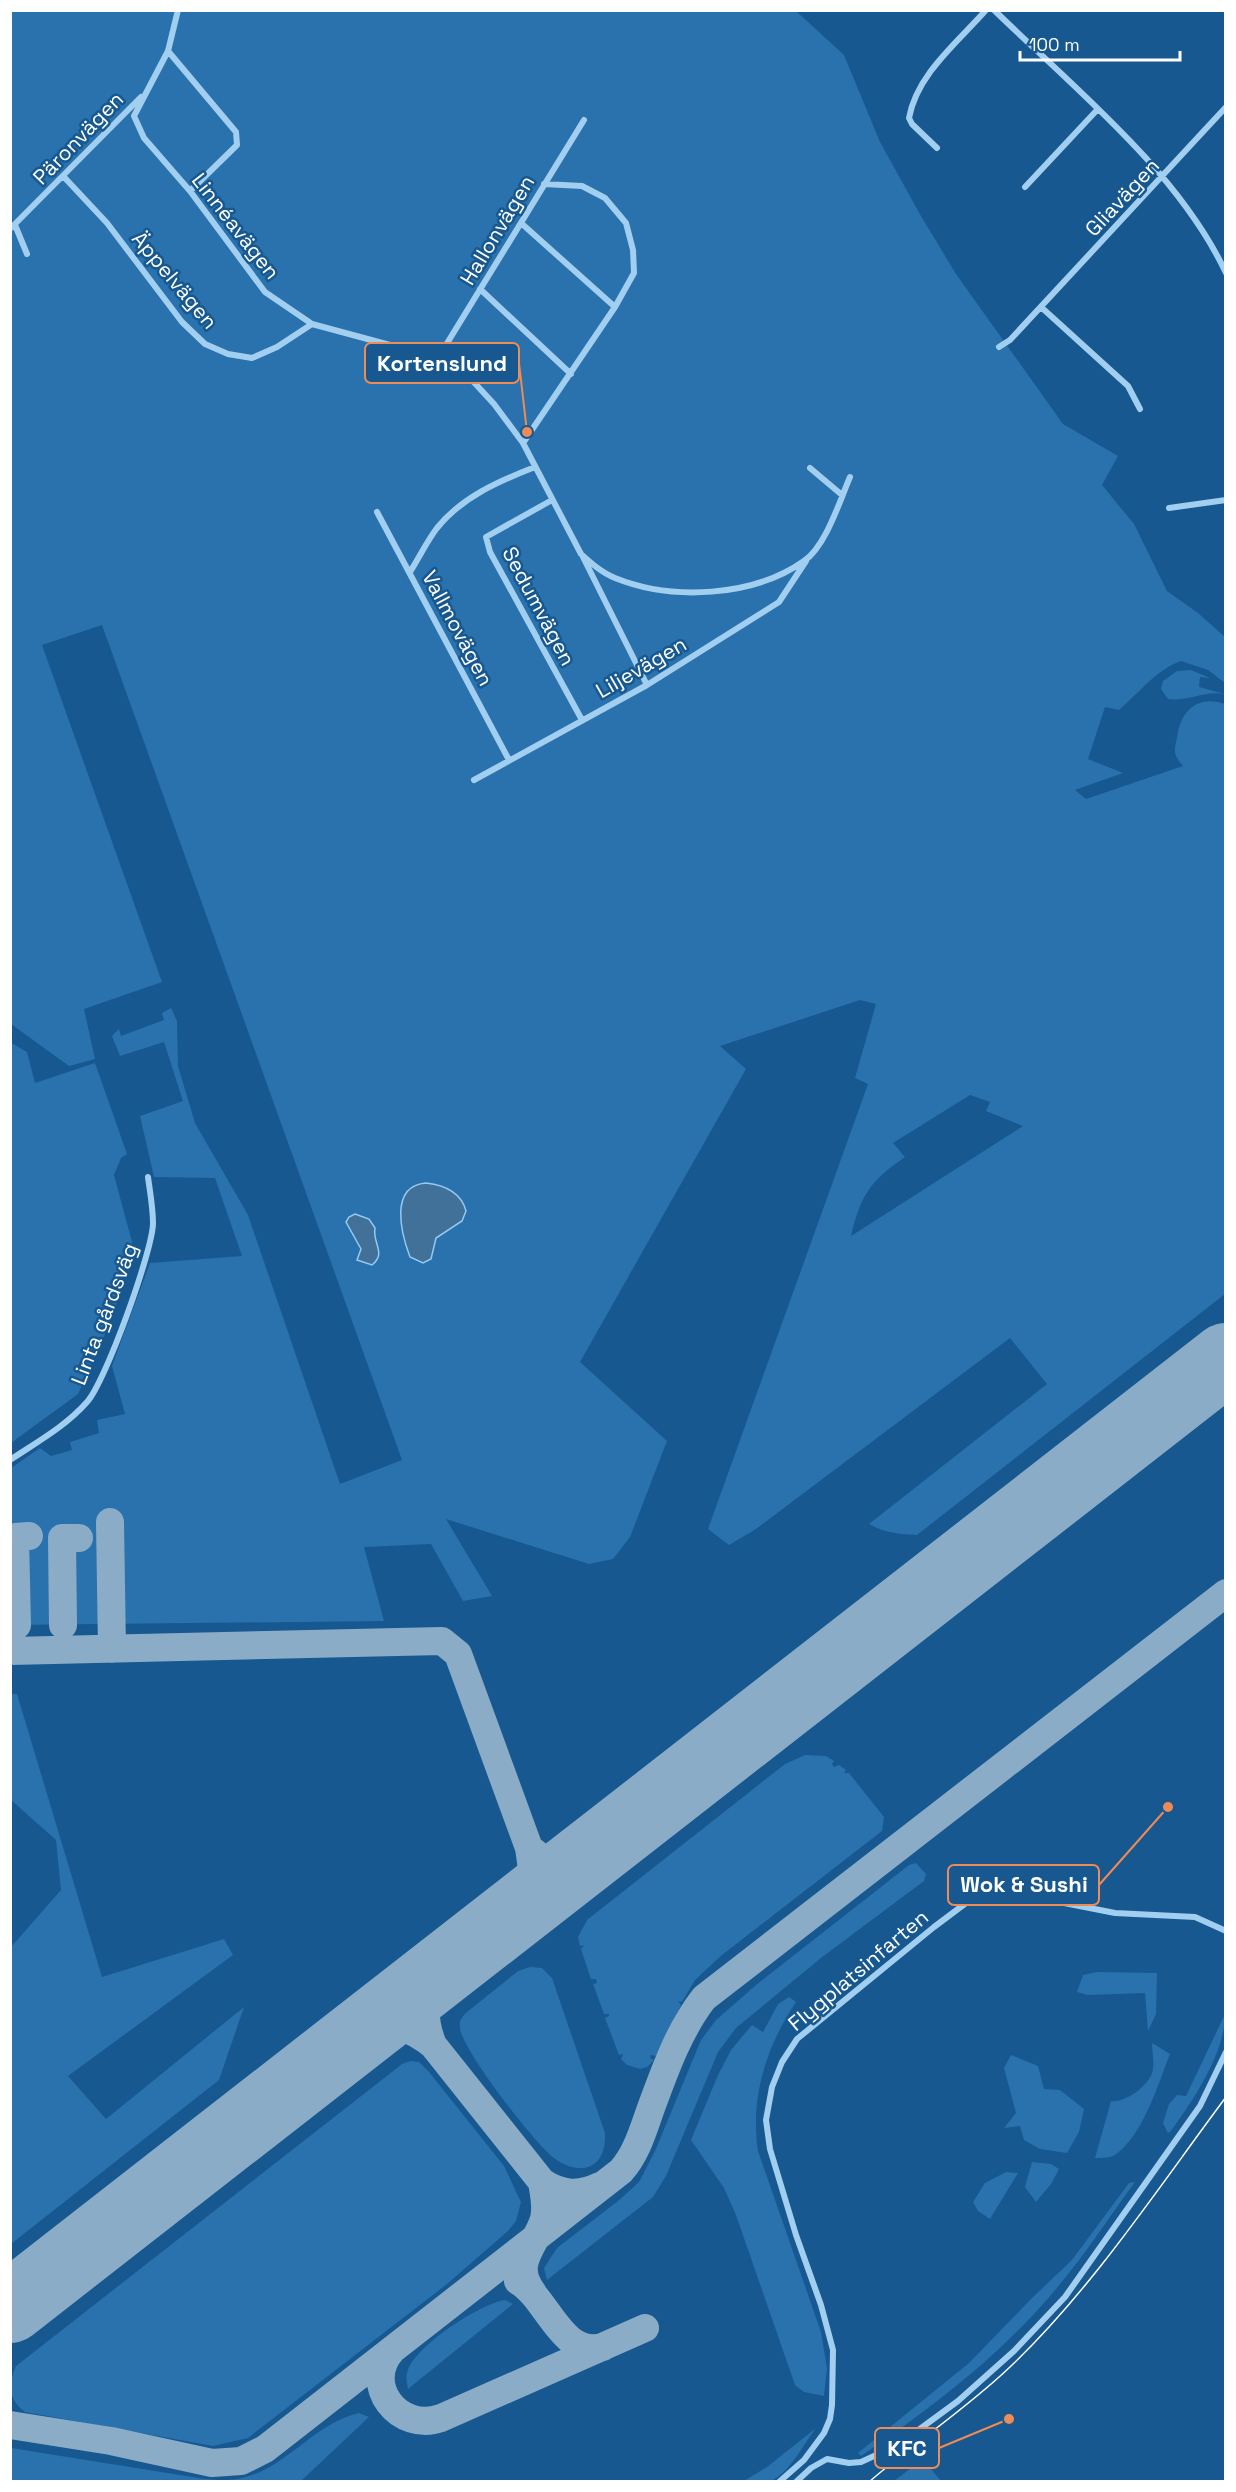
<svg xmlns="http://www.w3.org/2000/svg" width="1236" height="2492" font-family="'Space Grotesk',sans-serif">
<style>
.green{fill:#2972ae;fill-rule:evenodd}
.water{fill:#417098;stroke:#95caf2;stroke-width:1.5}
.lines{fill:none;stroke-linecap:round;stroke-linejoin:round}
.taxiway{stroke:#8aacc7;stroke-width:28}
.runway{stroke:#8aacc7;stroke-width:72}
.minor{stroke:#a2cef0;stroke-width:6}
.tram{stroke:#fff;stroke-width:1.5}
.labels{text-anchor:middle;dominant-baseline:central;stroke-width:5;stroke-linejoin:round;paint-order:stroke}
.street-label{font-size:21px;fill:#fff;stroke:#16588f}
.leader{fill:none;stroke:#ef8b55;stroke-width:2}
.callout-dot{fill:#ef8b55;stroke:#16588f;stroke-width:2}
.callout{fill:#16588f;stroke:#ef8b55;stroke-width:2}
.callout-label{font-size:22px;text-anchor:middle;font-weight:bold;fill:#fff}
</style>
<rect width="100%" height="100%" fill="#16588f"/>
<path class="green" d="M10,11H796L844,55L880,142L921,216L956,274L1063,424L1118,456L1102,485L1134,524L1167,591L1198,613L1225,637V683L1208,670L1181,661C1157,669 1139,693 1119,710L1105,707L1088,759L1123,773L1075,790L1086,799L1183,766C1171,752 1175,750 1178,732C1183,708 1200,695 1225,704V1294L917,1535C899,1534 885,1533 869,1524L1047,1384L1010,1338L756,1529L729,1545L708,1529L868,1084L855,1078L876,1004L860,1000L720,1046L746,1069L580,1362L667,1441L630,1537L613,1559L589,1564L446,1519L492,1596L463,1601L431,1544L364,1547L384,1621L11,1625V1468L40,1448L51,1456L72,1450L70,1442L99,1433L97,1420L125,1414L112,1366L150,1263L242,1256L215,1178L154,1177L140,1116L183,1101L164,1042L120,1056L112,1036L119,1029L121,1036L164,1020L162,1013L171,1008L177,1021L178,1066L195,1123L248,1215L340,1484L402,1460L102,625L42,645L162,982L84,1009L95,1059L69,1066L11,1024ZM970,1095L990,1102L986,1111L1023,1126L851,1236C861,1195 870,1181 905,1157L893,1143Z
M1191,670L1210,678L1200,677L1199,687L1225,694C1204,690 1188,702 1168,699L1161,689L1163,681L1177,671Z
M10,1042L27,1052L35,1083L95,1063L127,1154L121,1158L114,1175L135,1253L106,1332L78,1394L11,1443Z
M11,1694H17L102,1977L224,1939L233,1955L68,2076L106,2119L244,2007L219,2080L11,2244V1947L61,1890L56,1840L11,1800Z
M805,1755L826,1756L834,1761L832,1764L834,1767L839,1765L846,1770L844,1773H849L884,1817L882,1831L722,1955L695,1980L682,2002L678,2001L681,2005L656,2056L651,2055L650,2058L654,2060L647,2067L640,2069L627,2065L621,2059L623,2054L619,2055L605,2018L609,2016V2014H604L593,1984L597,1983L596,1979H591L581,1949L584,1945L580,1946L578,1937L587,1920L785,1764Z
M916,1863L926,1874L924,1881L821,1958L736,2028L718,2052L666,2176L653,2197L547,2280L544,2268L557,2248L618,2201L639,2182L655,2151L701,2040L716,2020L756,1985L909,1865Z
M530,1967L542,1968L552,1978L605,2133C607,2168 581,2178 554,2158C535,2144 462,2050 460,2028C459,2020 462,2017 467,2012L518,1971Z
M1097,1972L1157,1973L1156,2014L1148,2031L1145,1993L1088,1995L1077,1992L1083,1975Z
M789,1997L796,2002C766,2047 750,2098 758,2151L821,2332L827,2368L824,2396L804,2392L795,2385L736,2215L724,2188L691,2140L718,2075L731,2050L752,2025L763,2032L778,2004Z
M1225,2014C1226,2051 1192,2103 1170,2132L1168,2133L1163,2123L1169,2104L1177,2095L1186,2096Z
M1152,2043L1170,2054C1158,2084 1142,2139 1113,2156C1108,2158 1101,2158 1095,2158L1111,2101C1125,2103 1147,2087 1152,2073C1155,2065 1152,2051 1152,2043Z
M1011,2055L1038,2066L1044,2089L1060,2090L1084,2109L1079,2132L1067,2153L1040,2149L1024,2140L1020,2126L1004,2128L1016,2113L1004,2068Z
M411,2061L419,2062L429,2072L504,2166L521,2202L516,2221L508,2231L447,2284L248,2438L213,2446L25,2412C8,2399 8,2385 16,2366L374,2086L402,2064Z
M1032,2162L1051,2164L1059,2169L1051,2184L1036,2202L1025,2187Z
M1006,2172L1018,2173L990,2219L978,2211L973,2202L985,2183Z
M1135,2182C1107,2220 1081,2261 1050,2296C995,2360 930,2409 861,2456L858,2453L969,2363L1032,2298L1072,2260L1129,2183Z
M505,2300L513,2304L408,2389C407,2382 405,2377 408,2370C416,2346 479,2304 505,2300Z
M359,2413L369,2417L301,2481H11V2448L205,2479C218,2480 230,2481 242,2478C287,2468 314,2423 359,2413Z
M816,2428C804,2444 790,2471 773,2480C766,2484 752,2482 744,2481L767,2467Z
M923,2459L941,2481H894Z"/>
<path class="water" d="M426,1183C444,1185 461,1192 466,1211L462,1221L436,1238L431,1259L423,1263L410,1257C401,1233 389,1186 426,1183Z
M355,1214L369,1219L375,1228C372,1243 387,1253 372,1265L357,1260L361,1249L346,1222L349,1217Z"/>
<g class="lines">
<path class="taxiway" d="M110,1522L112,1649
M17,1625L15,1537L29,1536
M63,1625L62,1538H79
M10,1651L442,1641L458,1654L529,1848
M516,1912C535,1885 534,1880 529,1848C551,1866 562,1871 588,1857
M367,2029C398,2024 409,2026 433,2045C422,2018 424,2000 437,1974
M433,2045L542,2182
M518,2281C548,2298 561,2358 603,2347
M533,2293C510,2263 536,2246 544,2219C547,2207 544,2194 542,2182C562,2195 579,2196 600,2186
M392,2350C361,2385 399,2433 441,2418L645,2328
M10,2425L111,2441L212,2463L241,2461L265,2449L621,2171C637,2153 643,2130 651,2108C665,2070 679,2030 704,1998L1226,1593"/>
<path class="runway" d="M10,2307L1226,1359"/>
<path class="minor" d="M178,10L168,51L134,116L144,138L190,191L265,292L312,324L438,358L470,378L494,404L523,443L581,554C591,563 602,573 615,578C672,601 753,597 804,561C826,546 840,500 850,477
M994,10C1074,88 1178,171 1226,273
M168,51L236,132L237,145L190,191
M937,148L912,124L909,118C917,74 958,42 986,10
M64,177L107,223L182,322L205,344L228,354L252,358L277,347L312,324
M1025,187L1097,110
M521,223L615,307
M15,225L27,254
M10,229L141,97
M480,289L571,374
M1041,307L1128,386L1140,409
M999,347L1010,340L1226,107
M438,358L584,120
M523,443L615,307L634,273L633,250L626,223L605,198L582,186L544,184
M810,468L842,495
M552,500L486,537L490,552L582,720
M1169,508L1226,500
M377,512L509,760
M583,557L647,685
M410,572C419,558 427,541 437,528C462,497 499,481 535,467
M474,780L647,685L779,602L806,561
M10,1460C37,1442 66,1426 87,1402C105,1383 153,1250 153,1223C153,1208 150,1192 148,1177
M779,2482L804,2460L824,2433L830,2419L832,2405L833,2350L821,2305L796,2235L770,2149L766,2120L772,2087L782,2062L797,2039L934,1927L966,1903L1000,1900L1054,1901L1115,1913L1195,1917L1226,1931
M796,2482L811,2468L827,2459L849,2463L861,2462L898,2445L958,2401L1014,2351L1065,2297L1200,2106L1226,2052"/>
<path class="tram" d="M869,2482C915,2442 966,2409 1010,2367C1092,2289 1158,2188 1226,2097"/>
</g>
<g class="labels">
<g class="street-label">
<text transform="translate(78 138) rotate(-46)">Päronvägen</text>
<text transform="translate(1122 197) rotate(-47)">Gliavägen</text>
<text transform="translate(236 226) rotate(52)">Linnéavägen</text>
<text transform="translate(497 230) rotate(-59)">Hallonvägen</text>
<text transform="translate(175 280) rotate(50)">Äppelvägen</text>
<text transform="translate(539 606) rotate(62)">Sedumvägen</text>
<text transform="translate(458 628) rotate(62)">Vallmovägen</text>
<text transform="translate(641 667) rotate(-30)">Liljevägen</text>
<text transform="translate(104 1314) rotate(-69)">Linta gårdsväg</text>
<text transform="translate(858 1970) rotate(-40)">Flygplatsinfarten</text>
</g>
</g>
<path class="leader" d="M527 432L519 363M1168 1807L1099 1885M1009 2419L939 2448"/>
<g class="callout-dot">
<circle cx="527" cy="432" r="6"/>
<circle cx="1168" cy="1807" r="6"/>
<circle cx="1009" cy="2419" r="6"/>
</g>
<g class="callout">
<rect x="365" y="343" width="154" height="40" rx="6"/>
<rect x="948" y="1865" width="151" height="40" rx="6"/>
<rect x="875" y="2428" width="64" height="40" rx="6"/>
</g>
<g class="callout-label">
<text x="442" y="371">Kortenslund</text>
<text x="1024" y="1892">Wok &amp; Sushi</text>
<text x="907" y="2456">KFC</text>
</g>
<rect width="1236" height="2492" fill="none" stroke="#ffffff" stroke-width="24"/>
<path d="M1020 51v9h160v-9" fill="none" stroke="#ffffff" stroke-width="3"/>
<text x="1029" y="51" font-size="18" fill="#ffffff" stroke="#16588f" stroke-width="4.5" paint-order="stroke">100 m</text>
</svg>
